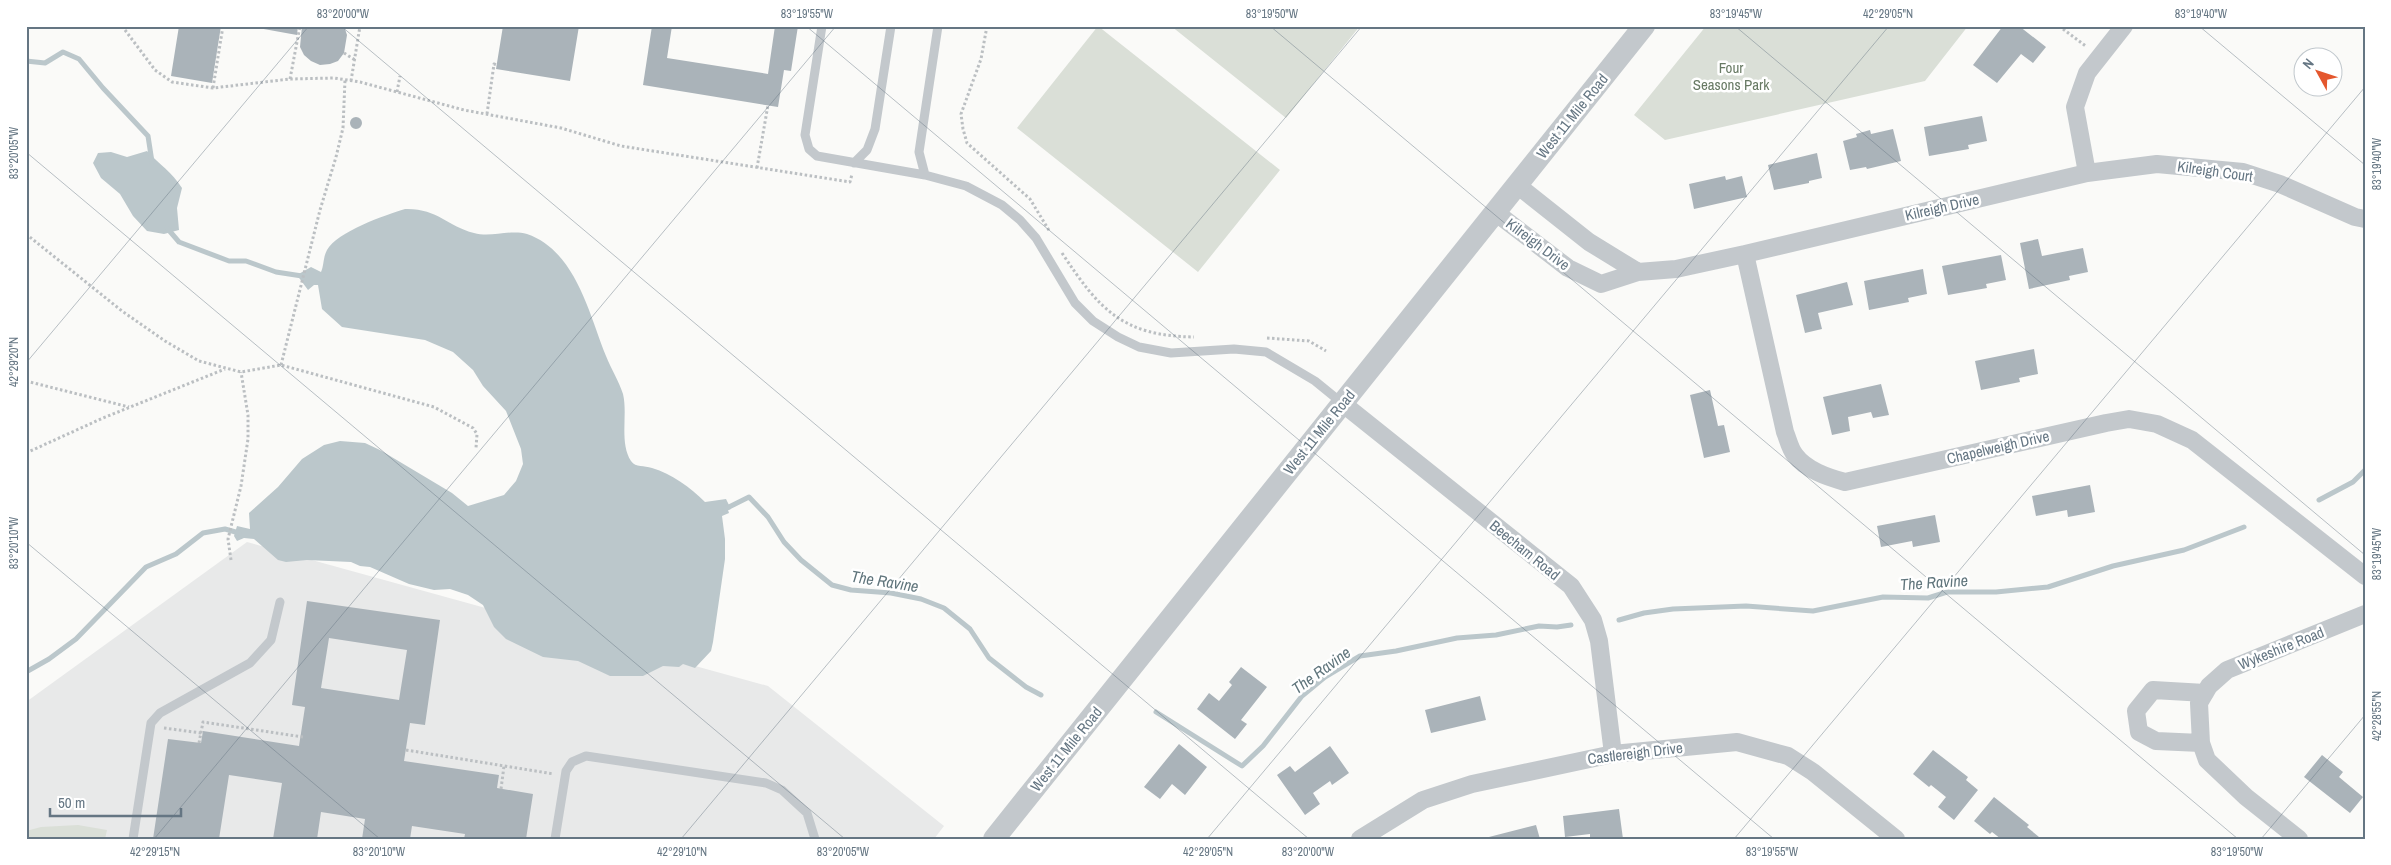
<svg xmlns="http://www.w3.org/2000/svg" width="2391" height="865" font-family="'Archivo Narrow',sans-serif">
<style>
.built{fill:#e8e9e9}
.green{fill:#dadfd7}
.water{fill:#bbc7cb}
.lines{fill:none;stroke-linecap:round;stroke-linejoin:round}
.stream{stroke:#bbc7cb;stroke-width:5}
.building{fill:#aab3b9;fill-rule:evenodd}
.path{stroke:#bbbfc2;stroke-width:3;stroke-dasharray:2.5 2.5;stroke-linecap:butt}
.service{stroke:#c3c8cc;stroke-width:9}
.minor{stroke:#c3c8cc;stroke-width:18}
.tertiary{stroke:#c3c8cc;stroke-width:22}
.ticks{fill:none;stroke:#657683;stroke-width:1;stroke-opacity:0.45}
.labels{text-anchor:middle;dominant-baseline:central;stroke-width:5;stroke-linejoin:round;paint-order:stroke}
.park-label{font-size:15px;fill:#687a64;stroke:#fff}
.street-label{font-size:15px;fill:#657683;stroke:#fff}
.water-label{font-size:16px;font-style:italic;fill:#60757c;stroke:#fff}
.neatline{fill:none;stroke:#657683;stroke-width:2}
.ticks-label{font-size:12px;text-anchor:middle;fill:#657683}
</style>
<rect width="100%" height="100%" fill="#fafaf8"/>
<path class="built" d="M247,542L768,686L944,826L934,839H26V702Z"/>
<path class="green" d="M1098,26L1280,170L1198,272L1017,128Z
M1171,26H1360L1286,118Z
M1706,26H1968L1925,81L1665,140L1634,115Z
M78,825L107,830L105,839H26V831L41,827Z"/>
<path class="water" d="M147,151C160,165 172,172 182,188L177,208L179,230L164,234L147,231L133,216L120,194L101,178L93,163L98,153L111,152L127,157Z
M405,209C437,208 447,226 474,233C491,238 510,229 527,234C576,251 589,314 606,356C611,369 619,381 623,394C628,415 619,442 631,461C636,468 644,465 652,468C672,474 690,487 705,502L726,499L731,509L728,510L729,513L722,516L725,539V559L713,642L711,651L695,668L683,664L679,667L663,666L643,676H610L578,661L543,657L506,639L494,627L483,605L468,595L450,589L434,590L409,584L370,567L360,566L351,562L307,560L286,562L278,560L254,539L244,538L237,541L234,536L237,526L250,529L249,513L278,487L302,459L324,445L340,441L365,443L380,450L452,493L468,506L504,495L516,481L523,464L521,449L506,411L483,386L473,370L453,352L425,340L342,327L322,309L318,285H314L308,290L297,275L311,267L321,272C324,266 323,257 327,250C337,232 385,215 405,209Z"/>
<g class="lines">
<path class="stream" d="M26,61L45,63L63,52L79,59L103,88L148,136L152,162
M167,228L179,242L229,261H246L276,272L302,276
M2319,500L2353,482L2365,470
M725,509L749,497L768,517L784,542L801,560L832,585L851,590L891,593L921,599L944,608L970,629L989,658L1026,687L1041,695
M1619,620L1644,613L1673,609L1746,606L1813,611L1883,597L1928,598L1947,592H1996L2048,587L2113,566L2184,550L2244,527
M26,672L49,659L76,639L146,567L176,554L203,533L225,529L239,533
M1156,712L1242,766L1263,746L1302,696L1325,677L1360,656L1396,651L1457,638L1496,635L1539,626L1557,627L1571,625"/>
</g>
<path class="building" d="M179,26H221L212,83L171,76Z
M247,26H298L297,35Z
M302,26H344L347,35L344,53L338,61L330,64L320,65L311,61L304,55L300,47Z
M503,26H579L570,81L496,69Z
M652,26H672L667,58L768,74L775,26H798L791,71L784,70L778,107L643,85Z
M2003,26H2019L2046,47L2033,63L2021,54L1997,83L1973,65Z
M1982,116L1987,141L1968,145L1969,149L1929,156L1924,127Z
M350 123a6 6 0 1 1 12 0a6 6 0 1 1-12 0Z
M1893,129L1901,161L1867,169L1866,167L1850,170L1843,141L1857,137L1856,134L1870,130L1871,134Z
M1817,153L1822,178L1809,181V183L1774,190L1768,165Z
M1725,176L1726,180L1742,176L1747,197L1694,209L1689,184Z
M2038,239L2042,256L2083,248L2088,272L2069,276L2070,280L2029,289L2020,243Z
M2001,255L2006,280L1986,284L1987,288L1948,295L1942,266Z
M1923,269L1927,294L1908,298L1909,302L1869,310L1864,281Z
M1847,282L1853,305L1818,313L1822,329L1805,333L1796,295Z
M2034,349L2038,374L2019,378L2020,382L1981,390L1975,361Z
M1881,384L1889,415L1873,418L1871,412L1848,417L1850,431L1832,435L1823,397Z
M1710,390L1718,426L1724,425L1730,452L1704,458L1690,395Z
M2090,485L2095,512L2068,517L2067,510L2036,516L2032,496Z
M1935,515L1940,542L1913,547L1912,541L1881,547L1877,526Z
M307,601L440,620L425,725L410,723L404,761L499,775L497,788L533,794L526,839H464L465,834L412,826L410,839H362L365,819L321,812L317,839H273L282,783L229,775L219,839H153L168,739L201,743L203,731L299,746L305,707L292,705ZM329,638L407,650L399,700L321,688Z
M1241,667L1267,687L1241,720L1247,724L1235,739L1197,709L1209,693L1219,701L1232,685L1229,682Z
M1480,696L1486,720L1431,733L1425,710Z
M1179,744L1207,767L1185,795L1172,784L1160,799L1144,787Z
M1330,746L1349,773L1332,785L1330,781L1313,793L1320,804L1305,815L1277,775L1290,766L1295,772Z
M1933,750L1968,777L1966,780L1978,790L1954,820L1938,807L1946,797L1931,785L1929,787L1913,774Z
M2322,755L2343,772L2339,777L2363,797L2350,813L2304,777Z
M1994,797L2029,825L2027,827L2039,837L2038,839H2001L1992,832L1990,834L1974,821Z
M1619,809L1623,839H1590V834L1565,837L1563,816Z
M1536,825L1540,839H1485V838Z"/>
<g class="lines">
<path class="path" d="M122,26L155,70L172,82L213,88L290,79L334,78L360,82L464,110L561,128L621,146L850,182L852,174
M987,26L981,59L961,114L963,129L967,143L1030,199L1050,232
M2059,26L2087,47
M344,53L355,60
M290,79L300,26
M351,81L360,26
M213,88L223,26
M397,92L400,76
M487,114L494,64L497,65
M757,168L768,105
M26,234L122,311L165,341L199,361L241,372L281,365L434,407L473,428L477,434L476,448
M1062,253C1099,309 1122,336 1194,337
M1267,338L1309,341L1326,351
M281,365L320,210L336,157L343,128L345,80
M26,381L129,407
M26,453L103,418L225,369
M231,560L228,539L241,486L248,439V415L241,372
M164,728L201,733
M199,743L203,722L303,737
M406,750L554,774
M501,789L504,766"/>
<path class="service" d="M822,26L805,135L809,149L817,156L925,175
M938,26L919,152L925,175L966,186L1002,205L1020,220L1036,238L1075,303L1093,321L1118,337L1139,347L1171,353L1234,349L1266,352L1315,381L1342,403
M854,163L867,150L875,129L891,26
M133,839L151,723L160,713L250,663L271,640L280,602
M555,839L566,771L572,762L586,756L766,783L782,790L807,813L815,839"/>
<path class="minor" d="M2087,173L2075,107L2087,73L2124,26
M1517,185L1589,242L1638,272
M1495,212L1568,268L1601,284L1638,272L1676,269L1745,254L2087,173L2157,164L2243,172L2280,184L2355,217L2365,219
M1745,254L1785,432C1788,439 1790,449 1795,455C1806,470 1827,477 1845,482L2106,423L2129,419L2157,424L2192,440L2365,576
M1342,403L1571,586L1593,620L1599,641L1613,754
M2201,743L2156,741L2139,732L2136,711L2153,690L2205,693
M1360,839L1423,800L1472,784L1613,754L1737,742L1788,756L1813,772L1896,839
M2299,839L2246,797L2207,760L2201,743L2199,703L2209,686L2227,670L2365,614"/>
<path class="tertiary" d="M994,839L1644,26"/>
</g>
<path class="ticks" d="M341,26L1309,839M806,26L1774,839M1270,26L2238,839M1735,26L2365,555M2199,26L2365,165M26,152L845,839M26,363L309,26M26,542L380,839M154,839L836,26M681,839L1362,26M1207,839L1889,26M1734,839L2365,87M2261,839L2365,715"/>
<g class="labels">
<g class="park-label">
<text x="1731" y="67">Four<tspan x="1731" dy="17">Seasons Park</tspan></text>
</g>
<g class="street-label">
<text transform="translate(1572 116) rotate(-51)">West 11 Mile Road</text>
<text transform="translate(2215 171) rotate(8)">Kilreigh Court</text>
<text transform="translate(1942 207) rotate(-13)">Kilreigh Drive</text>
<text transform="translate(1538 244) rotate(37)">Kilreigh Drive</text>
<text transform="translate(1319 432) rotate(-51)">West 11 Mile Road</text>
<text transform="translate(1998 447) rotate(-13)">Chapelweigh Drive</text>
<text transform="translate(1525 550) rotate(39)">Beecham Road</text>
<text transform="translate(2281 648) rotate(-22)">Wykeshire Road</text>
<text transform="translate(1066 749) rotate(-51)">West 11 Mile Road</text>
<text transform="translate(1635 753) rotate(-7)">Castlereigh Drive</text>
</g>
<g class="water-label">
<text transform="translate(885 581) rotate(9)">The Ravine</text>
<text transform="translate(1934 582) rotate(-4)">The Ravine</text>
<text transform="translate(1321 670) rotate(-36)">The Ravine</text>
</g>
</g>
<rect width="2391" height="865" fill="none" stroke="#ffffff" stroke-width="55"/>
<g transform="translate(2318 72) rotate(310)"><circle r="24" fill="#ffffff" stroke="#c1c8cd"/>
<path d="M0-4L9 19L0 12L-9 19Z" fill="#e4572e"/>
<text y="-8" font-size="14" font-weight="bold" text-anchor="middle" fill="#657683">N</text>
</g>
<path d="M50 808v8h131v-8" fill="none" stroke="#657683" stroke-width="2.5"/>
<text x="58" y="808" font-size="15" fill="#657683" stroke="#ffffff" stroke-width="4" paint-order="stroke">50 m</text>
<rect x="28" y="28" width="2336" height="810" class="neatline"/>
<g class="ticks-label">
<text x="343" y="18">83°20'00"W</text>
<text x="807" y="18">83°19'55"W</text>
<text x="1272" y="18">83°19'50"W</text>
<text x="1736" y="18">83°19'45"W</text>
<text x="1888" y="18">42°29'05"N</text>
<text x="2201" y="18">83°19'40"W</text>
<text transform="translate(14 153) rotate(-90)" y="4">83°20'05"W</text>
<text transform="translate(2377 164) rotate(-90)" y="4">83°19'40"W</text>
<text transform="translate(14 362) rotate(-90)" y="4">42°29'20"N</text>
<text transform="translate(14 543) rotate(-90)" y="4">83°20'10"W</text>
<text transform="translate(2377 554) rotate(-90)" y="4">83°19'45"W</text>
<text transform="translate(2377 716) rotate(-90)" y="4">42°28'55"N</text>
<text x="155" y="856">42°29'15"N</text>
<text x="379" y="856">83°20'10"W</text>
<text x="682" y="856">42°29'10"N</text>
<text x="843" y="856">83°20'05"W</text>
<text x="1208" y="856">42°29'05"N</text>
<text x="1308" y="856">83°20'00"W</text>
<text x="1772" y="856">83°19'55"W</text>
<text x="2237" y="856">83°19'50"W</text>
</g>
</svg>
